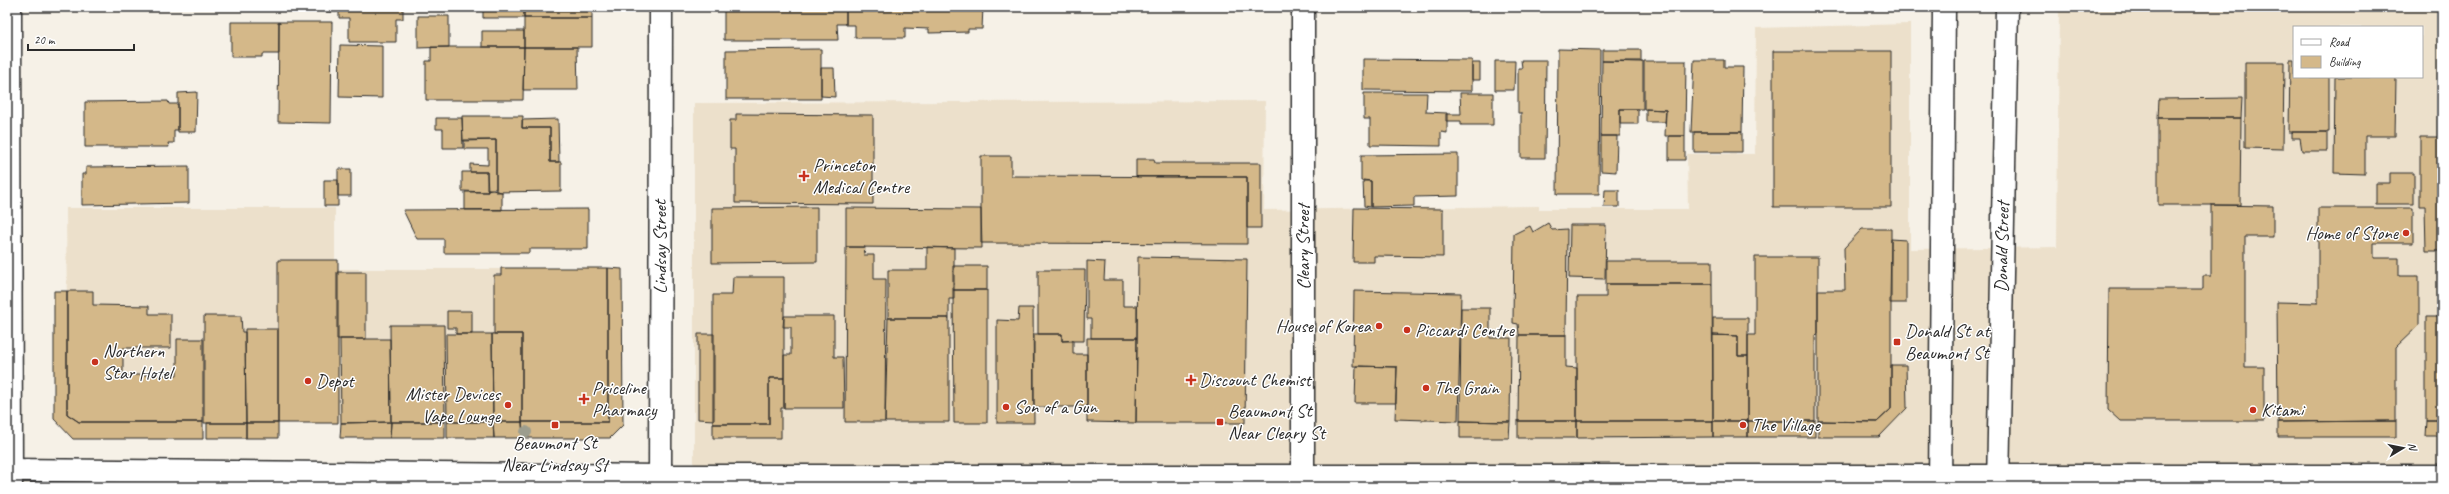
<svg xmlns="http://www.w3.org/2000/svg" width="2449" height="494" font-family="Caveat,sans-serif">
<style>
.built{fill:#ece0cb;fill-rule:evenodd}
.building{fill:#d4b889;stroke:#2b2b2b}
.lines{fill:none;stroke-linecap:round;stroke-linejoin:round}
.minor-casing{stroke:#2b2b2b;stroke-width:25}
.major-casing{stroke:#2b2b2b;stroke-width:25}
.highway-casing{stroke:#2b2b2b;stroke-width:25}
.minor{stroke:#fff;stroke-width:22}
.major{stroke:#fff;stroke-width:22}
.highway{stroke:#fff;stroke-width:22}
.tree{fill:#9c9d8e}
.poi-dot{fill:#c8321e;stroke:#fff;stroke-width:1.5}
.labels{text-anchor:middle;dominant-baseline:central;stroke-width:3;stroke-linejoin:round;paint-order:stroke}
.poi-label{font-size:19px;fill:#2b2b2b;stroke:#fff;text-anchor:start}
.street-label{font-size:19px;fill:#2b2b2b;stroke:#fff}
</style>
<rect width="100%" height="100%" fill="#f6f1e7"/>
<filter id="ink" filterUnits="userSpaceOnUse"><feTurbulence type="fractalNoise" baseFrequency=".025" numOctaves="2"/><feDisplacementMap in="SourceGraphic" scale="8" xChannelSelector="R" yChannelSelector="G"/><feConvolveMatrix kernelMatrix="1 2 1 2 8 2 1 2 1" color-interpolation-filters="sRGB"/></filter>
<g filter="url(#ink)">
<path class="built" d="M2059,7H2442V487H694V103L1265,101L1264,210L1539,206V209H1688L1687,154H1755L1756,28L1910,24V249L2057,247ZM2294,27H2422V77H2294Z
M66,208H335V269H605L522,422L68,421Z"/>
<path class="building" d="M309,7H337V12L309,11Z
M339,7H403V19H396V42H349V18H339Z
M483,7H524V18H483Z
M524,7H592V18H524Z
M724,7H846V24H837L838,40H724Z
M846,7H983L982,29H968V32L929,33V29L905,28V38H855V25H846Z
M418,16H449V47L418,48Z
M524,18H592V47H524Z
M231,22H279V54H262V57H231Z
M279,22H332L331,123L278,122Z
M482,31H524V47H482Z
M340,45L382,46V98L339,97Z
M431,47H524L523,100H426V61H431Z
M524,47H577L578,90H523Z
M821,49V99H726V50Z
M1558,49L1600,50L1599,194H1557Z
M1602,50H1641V62L1602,61Z
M1773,51H1891V207H1773Z
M1363,59L1472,60V91L1363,90Z
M1521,60H1546L1545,158H1521V113H1518V68H1522Z
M1694,60H1724V67H1743L1742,132H1691Z
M2290,60H2294V77H2329V132H2289Z
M1495,61H1515L1514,90H1495Z
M1602,61H1643V109H1620V136H1601Z
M1644,61H1686L1685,136H1665L1666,110L1644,109Z
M2245,62H2284L2283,149L2245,148Z
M1472,63H1480V80H1472Z
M821,68H834L835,97L821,96Z
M2335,77H2396L2395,136H2365V174L2334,173Z
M197,92L196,132H178V93Z
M1364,93H1427L1426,112L1447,113V133L1441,132V146L1370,145V119H1364Z
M1460,93H1493V125H1461V121H1446V114H1461Z
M2242,98L2241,118H2158L2159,99Z
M168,101L169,104H178V130H174V143H168L169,147H85V102Z
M1620,109H1638V124H1620Z
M1646,109L1666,110L1665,122H1646Z
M736,114L873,115V204L735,203V149H730V120H736Z
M462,116H523L522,128H550V162H561V191L496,192V140L463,141Z
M436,118H462L463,148H443V129H436Z
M2158,118H2241L2240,205H2158Z
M558,119L559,162H550V128H522V120Z
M1694,132H1742V152H1694Z
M2292,132H2327V151H2302L2300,138H2292Z
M1601,136H1617L1616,172L1601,171Z
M1669,136H1685V160H1669Z
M2420,137H2442V251H2426L2425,206H2420Z
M464,140H496V189H487V172H470V164L488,165V149H464Z
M1458,154V196L1414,197V206L1371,207V181H1361V155Z
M981,156H1011V176L1247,177V244L981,243Z
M1136,159H1154L1155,163H1261V228H1247V177H1136Z
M189,166V203L82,205V174H86V167Z
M338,169H351V196H338Z
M462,172H487L488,192L462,191Z
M2390,173H2414V204H2376V183H2390Z
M324,180H338V206H324Z
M1363,180L1371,181V207L1364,206Z
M487,189L502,192V210H465V192H488Z
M1605,190H1619V207H1604Z
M2211,205L2273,206V237H2245V367H2264V421H2120L2108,410L2109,289H2203V276H2211Z
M817,207V262L712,263V208Z
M846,208L981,209L982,248L846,247Z
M1354,208L1443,209V257L1374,256V262H1353Z
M2318,208H2413V243H2374V258H2399V276H2419V325L2396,347V421L2278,422L2277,302L2318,303Z
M588,209V249H529V253H444V239H417L403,210Z
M1548,223L1552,230L1567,229L1566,335H1519L1518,324L1513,323L1514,234L1530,226L1533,232Z
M1570,225H1606L1605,279L1569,278Z
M1862,229H1891V409L1877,422L1818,421V290H1845L1844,248Z
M1891,239L1906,240V303H1890Z
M846,247H865L864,255H874V279H886L885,422H845Z
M927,247L954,248V299H949V318H888V270H927Z
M1138,257L1247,259L1245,423H1136Z
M1755,257H1818V334L1815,335V421H1748V335H1755Z
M278,260H338V423H278Z
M1087,261L1105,262L1104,280H1123V306H1137V338H1091V319H1087Z
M1606,261H1712V284H1606Z
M953,266H987V290H953Z
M501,268H608V422H522V334H494V275H501Z
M608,268L622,269L623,425L610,438H523L522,422H608Z
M1038,270H1085L1084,341H1062V334H1038Z
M337,272H366V339H337Z
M733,277H784V378H769V424H713V295H732Z
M1606,284H1712L1713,421H1577V297H1606Z
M953,290H987V423H954Z
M54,291H67V414L79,422H203V439H73L54,419Z
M67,291H93V305L149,306V314H171V348H123V375H177V339H203V422H79L67,414Z
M1354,291L1461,293L1458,421L1395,419L1397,367L1353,366Z
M1019,308H1033L1034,423H997V320L1018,321Z
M1461,308H1490V338H1511L1510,422L1460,421Z
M447,311H472V334H456V328H447Z
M204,316H241L242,332H245L246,423H204Z
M784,316H834V357H843L844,408H784V355H791V327H783Z
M2426,317H2442V420H2426Z
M888,318H949V422H885Z
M1713,318H1748V356H1738V336L1713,335Z
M390,325H444L445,422H391Z
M245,329H278V423H246Z
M446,334H492L493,422H447Z
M492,334H522V422H493Z
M698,334H714V420L698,419Z
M1034,334H1062V341L1073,340V354H1087V407H1034Z
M1519,335H1566V367L1577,368V421H1518Z
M1713,335L1738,336V356H1748V421H1713Z
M1087,338H1137L1136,423L1087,422Z
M340,339H390L391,422L341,423Z
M1891,365H1906L1907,408L1879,437H1818V421L1877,422L1891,409Z
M1356,366L1397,367L1396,403H1355Z
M769,378H784V408H781V438H713V424H769Z
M2426,420H2442V436H2425Z
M1460,421L1510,422L1509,438H1460Z
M1518,421H1577V438H1518Z
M1577,421H1713V437L1577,438Z
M1713,421H1748V437H1713Z
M1748,421H1815V437H1748Z
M2396,421V437H2278V422Z
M391,422L390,438H340L341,423Z
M391,422H445V438H390Z
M447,422H493L494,438H447Z
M493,422H522L523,438H494Z
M207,423H246V438H207Z
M246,423H278V438H246Z"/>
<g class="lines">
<g class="minor-casing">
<path id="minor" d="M10,7L11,487
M1303,7V487
M660,487L661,7"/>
</g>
<g class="major-casing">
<path id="major" d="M7,470L660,476H2442"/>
</g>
<g class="highway-casing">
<path id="highway" d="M1940,487L1944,7
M1998,487L2007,7"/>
</g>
<use href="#minor" class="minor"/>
<use href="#major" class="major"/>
<use href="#highway" class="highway"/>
</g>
<circle class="tree" cx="526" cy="432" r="6"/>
</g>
<g class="poi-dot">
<path d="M802 170h4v4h4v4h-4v4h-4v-4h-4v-4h4z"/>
<circle cx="2406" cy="233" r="4"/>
<circle cx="1379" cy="326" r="4"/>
<circle cx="1407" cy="330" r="4"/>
<rect x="1893" y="338" width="8" height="8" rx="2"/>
<circle cx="95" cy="362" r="4"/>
<path d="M1189 374h4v4h4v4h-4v4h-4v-4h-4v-4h4z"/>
<circle cx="308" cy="381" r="4"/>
<circle cx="1426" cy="388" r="4"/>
<path d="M582 393h4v4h4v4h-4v4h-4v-4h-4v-4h4z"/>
<circle cx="508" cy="405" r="4"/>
<circle cx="1006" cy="407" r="4"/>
<circle cx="2253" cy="410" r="4"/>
<rect x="1216" y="418" width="8" height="8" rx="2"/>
<rect x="551" y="421" width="8" height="8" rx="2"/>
<circle cx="1743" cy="425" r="4"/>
</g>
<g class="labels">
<g class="poi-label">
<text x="813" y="165">Princeton<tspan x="813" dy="22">Medical Centre</tspan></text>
<text x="2398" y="233" text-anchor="end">Home of Stone</text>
<text x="1371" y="326" text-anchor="end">House of Korea</text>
<text x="1415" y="330">Piccardi Centre</text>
<text x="1905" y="331">Donald St at<tspan x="1905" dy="22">Beaumont St</tspan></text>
<text x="103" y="351">Northern<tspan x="103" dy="22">Star Hotel</tspan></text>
<text x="1199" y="380">Discount Chemist</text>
<text x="316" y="381">Depot</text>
<text x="592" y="388">Priceline<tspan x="592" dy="22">Pharmacy</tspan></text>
<text x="1434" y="388">The Grain</text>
<text x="500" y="394" text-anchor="end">Mister Devices<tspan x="500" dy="22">Vape Lounge</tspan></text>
<text x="1014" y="407">Son of a Gun</text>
<text x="2261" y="410">Kitami</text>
<text x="1228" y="411">Beaumont St<tspan x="1228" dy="22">Near Cleary St</tspan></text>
<text x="1751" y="425">The Village</text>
<text x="555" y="443" text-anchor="middle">Beaumont St<tspan x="555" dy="22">Near Lindsay St</tspan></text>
</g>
<g class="street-label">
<text transform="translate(660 247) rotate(-90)">Lindsay Street</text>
<text transform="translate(1303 247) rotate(-90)">Cleary Street</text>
<text transform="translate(2002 247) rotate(-89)">Donald Street</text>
</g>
</g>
<rect width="2449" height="494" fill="none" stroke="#fff" stroke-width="24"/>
<rect x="12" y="12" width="2425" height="470" fill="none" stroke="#2b2b2b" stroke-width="1.5" filter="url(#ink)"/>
<rect x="2293" y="26" width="130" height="52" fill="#ffffff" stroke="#aaaaaa"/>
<rect x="2301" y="39" width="20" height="6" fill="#ffffff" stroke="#aaaaaa"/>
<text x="2329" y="46" font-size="12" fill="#2b2b2b">Road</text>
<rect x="2301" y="56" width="20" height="12" fill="#d4b889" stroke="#aaaaaa"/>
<text x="2329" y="66" font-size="12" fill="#2b2b2b">Building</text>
<g transform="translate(2403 448) rotate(80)" stroke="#ffffff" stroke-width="3" paint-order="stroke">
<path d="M0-3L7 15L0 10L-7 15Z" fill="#2b2b2b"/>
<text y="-6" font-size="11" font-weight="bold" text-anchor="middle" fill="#2b2b2b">N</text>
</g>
<path d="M28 44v6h106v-6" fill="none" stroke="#2b2b2b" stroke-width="2"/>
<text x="34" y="44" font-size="12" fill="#2b2b2b" stroke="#ffffff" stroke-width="3" paint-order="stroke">20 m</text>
</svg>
